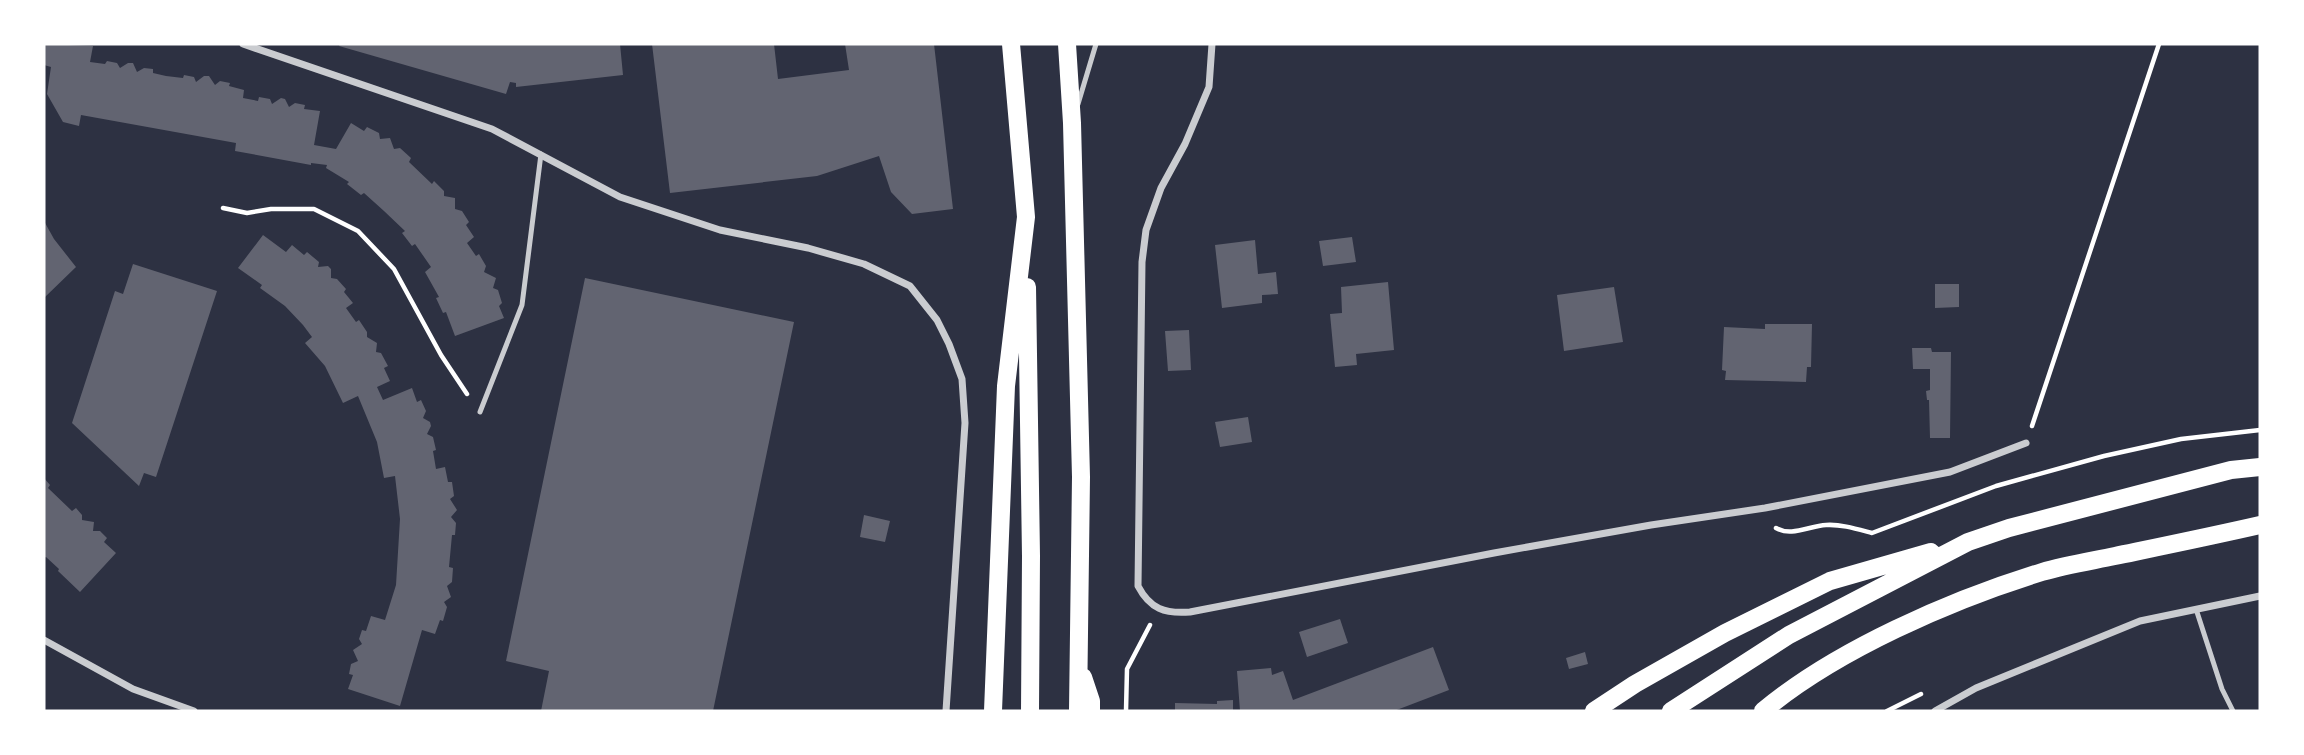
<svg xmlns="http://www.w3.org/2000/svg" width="2304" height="755" font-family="Karla,sans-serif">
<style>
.building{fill:#626471}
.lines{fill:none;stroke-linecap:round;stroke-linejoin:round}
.path{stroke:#fff;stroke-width:4.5}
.service{stroke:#caccd0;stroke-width:5}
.minor{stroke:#caccd0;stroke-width:7}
.primary{stroke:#fff;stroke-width:18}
</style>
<rect width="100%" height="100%" fill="#2d3142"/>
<path class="building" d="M44,44L93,46L90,62L105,64L107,61L117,63L120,68L128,63H133L137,72L144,68L153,69V73L166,76L183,78L184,75L194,77L196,82L204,76H209L215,85L220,81L230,83L229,86L244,90L243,98L258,101L259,97L270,99L272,104L281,98L285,99L289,107L295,103L305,105L304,109L320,111L314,145L336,149L351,123L364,131L367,127L379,133L380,139L390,138L394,149L400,148L411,158L409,162L432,184L434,181L444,191V196L455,198V209L462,211L469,222L466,225L474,237L467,243L476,256L479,254L486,266L484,272L496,278L493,288L498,290L502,303L499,306L504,318L455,336L446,312L443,313L436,298L439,297L425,272L431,267L415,244L412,246L402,233L405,231L384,211L364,193L361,195L347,184L349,182L326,168L327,165L311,163V165L235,151L236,143L81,115L79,126L63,122L47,94L51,67L44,65Z
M340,44H620L623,75L516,87V83L510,82L506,94L339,46Z
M652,44H774L778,79L849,70L845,44H934L953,209L912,214L891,192L879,156L817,176L670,193Z
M44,221L54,239L76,267L44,298Z
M263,235L286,252L292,245L304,255L307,252L319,262L318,267L328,266L331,269V278L337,279L346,289L344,292L353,303L346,308L356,322L359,320L367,332V337L377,343L376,352L381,353L388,366L384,368L390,381L377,387L383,400L412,388L417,402L421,400L426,411L423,418L430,422L431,426L427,434L433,437L436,450L433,451L436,469L445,467L448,482H452L454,496L450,499L457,510L451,517L456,523L455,535H452L449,567L453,568L452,582L447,586L451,597L444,602L447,607L443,621L440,620L435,634L422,630L400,706L348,689L353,675L349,674L351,664L358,661L353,650L362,644L359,639L362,630L366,631L371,616L385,620L396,585L400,519L395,476L384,478L377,442L358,396L343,403L325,366L305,343L312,337L303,325L285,306L260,288L262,285L238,268Z
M1352,237L1356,262L1323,266L1319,241Z
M1255,240L1258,274L1276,272L1278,294L1262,295V303L1222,308L1215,245Z
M133,264L217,291L156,477L144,473L139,486L72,423L115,291L123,294Z
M585,278L794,322L713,711H541L549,671L506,661Z
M1388,282L1394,350L1356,354L1357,365L1335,367L1330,314L1342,313L1341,287Z
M1935,284H1959V307L1935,308Z
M1614,287L1623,342L1564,351L1557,295Z
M1765,324H1812L1811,367H1807L1806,382L1725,380L1726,371L1722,370L1724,327L1765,329Z
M1189,330L1191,370L1168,371L1165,331Z
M1912,348H1931L1932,352H1951L1950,438H1930L1929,400H1927L1926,391L1930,390V369H1913Z
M1248,417L1252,442L1220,447L1215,422Z
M44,478L50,485L48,488L72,511L76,508L82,515V520L94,522L93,531H100L107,538L104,542L116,553L80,592L58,571L59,569L46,557L44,558Z
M864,515L890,521L885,542L860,537Z
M1340,619L1348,643L1307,657L1299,632Z
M1433,647L1449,690L1394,711H1240L1237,671L1271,668L1272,675L1283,671L1293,700Z
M1585,652L1588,664L1569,669L1566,658Z
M1233,700V711H1175V703L1217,704V701Z"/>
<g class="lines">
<path class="path" d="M223,208L247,213L271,209H314L358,231L394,269L441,355L467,394
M2032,426L2159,44
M1776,528C1791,537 1809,526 1826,525C1841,524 1857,529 1872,533L1996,486L2104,456L2181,439L2260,430
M1126,711L1127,669L1150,625
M1887,711L1921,694"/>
<path class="service" d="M1078,104L1096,44
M480,412L522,305L541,154
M2196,609L2222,689L2233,711"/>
<path class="minor" d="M243,44L492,129L620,197L720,230L808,248L864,264L910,286L937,320L949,344L962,379L965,423L946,711
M1212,44L1209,87L1185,144L1161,188L1146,230L1142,262L1138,586C1150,609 1165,614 1190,612L1494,553L1651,525L1765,508L1950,472L2026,443
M44,640L133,689L194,711
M1935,711L1976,688L2140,621L2260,596"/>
<path class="primary" d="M1067,44L1072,123L1081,477L1078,711
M1027,287L1031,556L1030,711
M1083,677L1091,701V711
M993,711L1006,386L1026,217L1011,44
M1594,711L1635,684L1725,633L1830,581L1931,552
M1671,711L1789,635L1968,542L2009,528L2231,470L2260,467
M1763,711C1836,650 1951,600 2042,572C2065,565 2091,561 2115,556C2163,546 2212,536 2260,525"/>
</g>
<rect width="2304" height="755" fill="none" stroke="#ffffff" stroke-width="91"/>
</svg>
